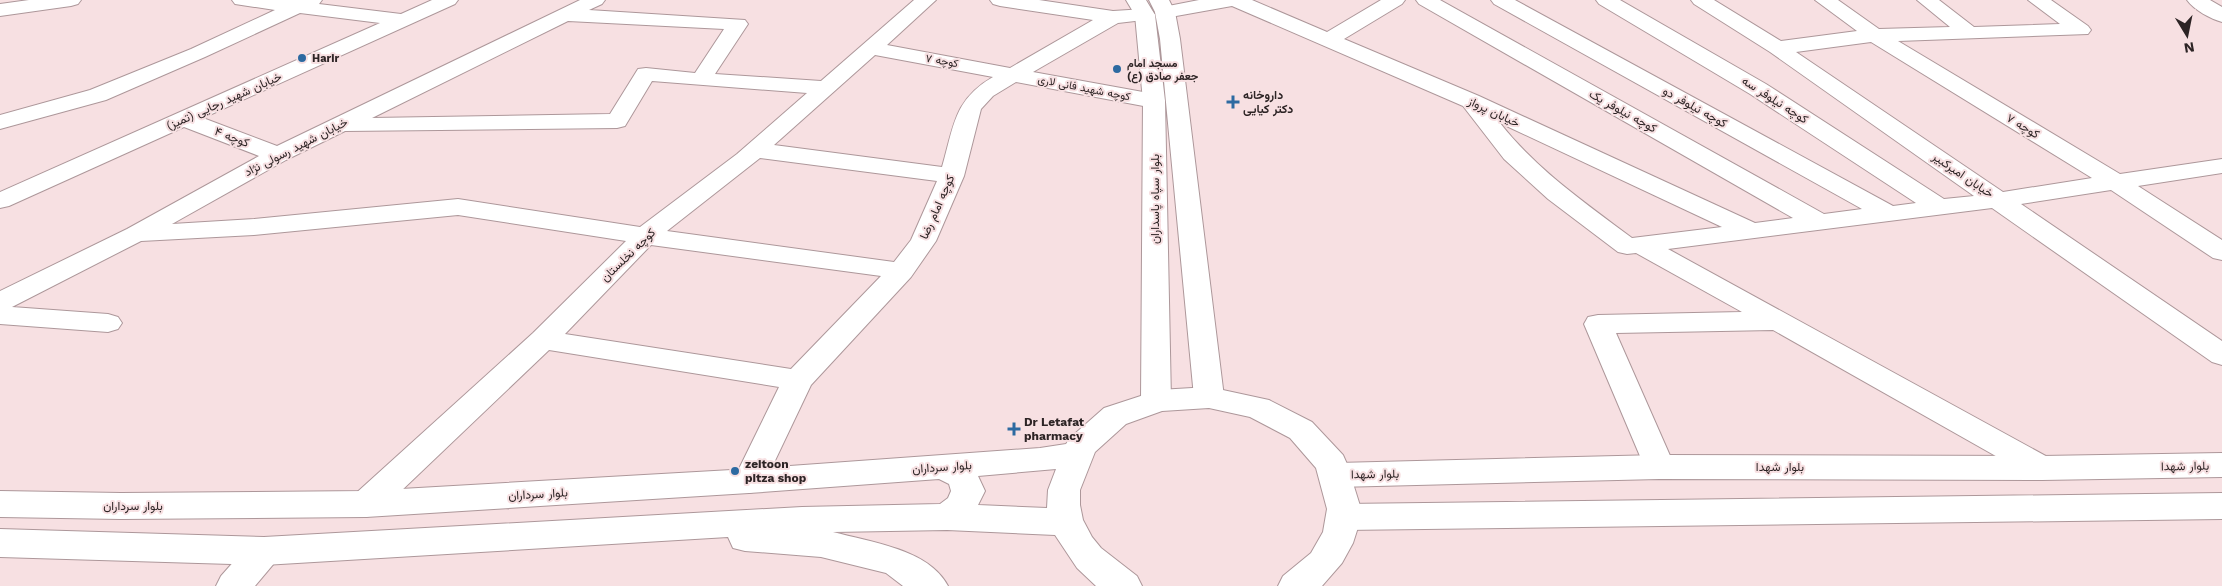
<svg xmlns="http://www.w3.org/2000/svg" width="2222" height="586" font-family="'Work Sans',Vazirmatn,sans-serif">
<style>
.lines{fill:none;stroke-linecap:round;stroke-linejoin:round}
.minor-casing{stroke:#ad979a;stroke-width:2}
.major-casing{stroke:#ad979a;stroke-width:2}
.highway-casing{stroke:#ad979a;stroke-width:2}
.minor{fill:#fff;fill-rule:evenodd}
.major{fill:#fff;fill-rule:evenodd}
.highway{fill:#fff;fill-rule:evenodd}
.poi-dot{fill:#2d6aa1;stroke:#f7e0e2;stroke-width:2}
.labels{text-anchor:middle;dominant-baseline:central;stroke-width:4;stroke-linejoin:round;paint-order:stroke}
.far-poi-label{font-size:11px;font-weight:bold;fill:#2d2425;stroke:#f7e0e2;text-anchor:start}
.far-street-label{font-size:11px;fill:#2d2425;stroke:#f7e0e2}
.poi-label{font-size:12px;font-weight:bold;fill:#2d2425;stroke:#f7e0e2;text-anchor:start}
.street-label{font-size:12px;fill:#2d2425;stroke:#f7e0e2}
</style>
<rect width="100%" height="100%" fill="#f7e0e2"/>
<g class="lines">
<g class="minor-casing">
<path id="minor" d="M29,0H81L78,4L71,6L0,16V4Z
M232,0H322L319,4L401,14L432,0H458L455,4L203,118L277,146L580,0H605L602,4L589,10L745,20L748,24L715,74L821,81L914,0H936L887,45L1010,68L1093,20L1000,6L993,4L990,0H1039L1113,11L1145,9L1152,11L1155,15L1152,19L1118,23L1033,72L1154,94L1162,96L1165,101L1162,106L1154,108L1016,82L993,96L981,109L964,176L936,241L911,277L811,385L761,490L749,493L737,490L733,481L779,387L549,350L378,513L366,517L354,513L349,504L354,495L533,333L626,241L458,215L254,235L141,241L12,307L108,314L118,317L122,323L118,329L108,332L0,324V291L127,229L259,156L184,127L9,206L0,208V192L380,23L300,13L205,57L106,100L0,129V115L90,90L191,49L275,10L235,4ZM568,21L724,29L695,73L646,68L638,69L610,114L372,118ZM875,55L993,77C953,100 954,127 942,167L774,145ZM652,81L807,93L737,154L640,227L458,199L254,219L172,224L286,160L345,131L617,128L625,126ZM760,158L937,181L911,240L894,262L667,231ZM651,245L881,276L791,369L565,334Z
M1199,0H1252L1327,32L1381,0H1405L1402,4L1344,39L1479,96L1755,223L1793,218L1419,4L1416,0H1440L1824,214L1862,209L1494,4L1491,0H1515L1893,206L1916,203L1750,94L1599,4L1596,0H1620L1766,84L1944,199L1974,196L1770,52L1694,4L1691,0H1714L1781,41L1857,31L1815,0H1838L1879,29L1950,27L1917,0H1939L1974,27L2060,24L2028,0H2051L2088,26L2091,30L2088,34L1898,41L2120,174L2222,159V173L2138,186L2222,240V260L2213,258L2111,190L2021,204L2222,341V365L2212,362L1992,208L1668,249L2053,460L2058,468L2053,476L2042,480L2031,476L1773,330L1616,333L1675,467L1670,475L1659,479L1648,475L1584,324L1588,317L1598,315L1742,312L1636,253L1627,254L1618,252L1548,199L1504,159L1463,106L1232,6L1165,18L1158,16L1155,12L1158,8ZM1871,42L2092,178L2003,192L1796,52ZM1500,123L1722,227L1632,238C1584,202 1537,170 1500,123Z
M2187,0H2210L2222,7V22C2211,19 2194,10 2187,0Z
M264,537L276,541L281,551L276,561L255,586H216L221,576L252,541Z"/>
</g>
<g class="major-casing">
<path id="major" d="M1126,0H1146L1155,15L1165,101L1171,401L1167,409L1156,412L1145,409L1141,401L1143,101L1135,15Z
M1149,0H1169L1175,12L1180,39L1224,397L1220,404L1209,408L1198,404L1194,397L1160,39L1155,12Z
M2222,453V477L2042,480L1659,479L1337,487L1325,484L1321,475L1325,466L1337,463L1659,455L2042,456Z
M2222,493V519L1344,530L1332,526L1327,517L1332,508L1344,504Z"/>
</g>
<g class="highway-casing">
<path id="highway" d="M1209,387L1269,400L1312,422L1343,455L1347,464L1361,509L1360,521L1353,543L1342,563L1322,586H1278L1283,576L1311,553L1323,532L1327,509L1316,468L1290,438L1250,417L1209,408L1162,411L1126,424L1095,452L1080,490V505L1083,520L1092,537L1101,548L1137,576L1142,586H1096L1077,568L1055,535L947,530L833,532C870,542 929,549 948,586H903L886,573L821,557L745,551L733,548L728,537L264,565L0,557V529L264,537L802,507L940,504L948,498L951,491L949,484L939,479L749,493L366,517L121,519L0,517V491L121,493L366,491L749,469L1040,448L1066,444L1070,438L1104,408L1159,390ZM1056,469L1048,490L1047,508L978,505L985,491L978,476Z"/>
</g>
<use href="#minor" class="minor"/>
<use href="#major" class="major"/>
<use href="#highway" class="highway"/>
</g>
<g class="poi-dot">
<circle cx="302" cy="58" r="5"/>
<circle cx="1117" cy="69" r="5"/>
<path d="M1230.5 94.5h5v5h5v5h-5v5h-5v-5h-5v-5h5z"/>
<path d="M1011.5 421.5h5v5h5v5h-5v5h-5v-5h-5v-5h5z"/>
<circle cx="735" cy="471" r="5"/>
</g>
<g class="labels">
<g class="far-poi-label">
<text x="312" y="58">Harir</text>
<text x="1127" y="63">مسجد امام<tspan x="1127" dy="13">جعفر صادق (ع)</tspan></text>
</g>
<g class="far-street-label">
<text transform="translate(942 61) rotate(10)">کوچه ۷</text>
<text transform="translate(1084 88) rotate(11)">کوچه شهید فانی لاری</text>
</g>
<g class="poi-label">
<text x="1243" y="95">داروخانه<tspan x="1243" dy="14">دکتر کیایی</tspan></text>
<text x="1024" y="422">Dr Letafat<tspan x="1024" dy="14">pharmacy</tspan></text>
<text x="745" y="464">zeitoon<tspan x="745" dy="14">pitza shop</tspan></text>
</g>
<g class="street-label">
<text transform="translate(1775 100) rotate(33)">کوچه نیلوفر سه</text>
<text transform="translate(224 101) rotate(-24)">خیابان شهید رجایی (تمیز)</text>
<text transform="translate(1695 107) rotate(29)">کوچه نیلوفر دو</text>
<text transform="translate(1623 111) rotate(29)">کوچه نیلوفر یک</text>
<text transform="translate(1494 112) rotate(25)">خیابان پرواز</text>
<text transform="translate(2023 126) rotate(31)">کوچه ۷</text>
<text transform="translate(232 137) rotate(21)">کوچه ۴</text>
<text transform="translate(296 147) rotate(-27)">خیابان شهید رسولی نژاد</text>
<text transform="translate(1963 175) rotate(34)">خیابان امیرکبیر</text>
<text transform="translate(1155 199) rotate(-90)">بلوار سپاه پاسداران</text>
<text transform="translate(937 207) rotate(-66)">کوچه امام رضا</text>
<text transform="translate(628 255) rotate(-44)">کوچه نخلستان</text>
<text transform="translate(2185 466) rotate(-1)">بلوار شهدا</text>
<text transform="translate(942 467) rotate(-4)">بلوار سرداران</text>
<text x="1780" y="467">بلوار شهدا</text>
<text transform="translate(1375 474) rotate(-1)">بلوار شهدا</text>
<text transform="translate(538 494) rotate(-3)">بلوار سرداران</text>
<text x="133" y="506">بلوار سرداران</text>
</g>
</g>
<g transform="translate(2187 35) rotate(170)" stroke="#f7e0e2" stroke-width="4" paint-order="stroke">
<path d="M0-4L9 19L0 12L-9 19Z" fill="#2d2425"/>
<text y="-8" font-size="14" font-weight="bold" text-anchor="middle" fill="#2d2425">N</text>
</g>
</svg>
